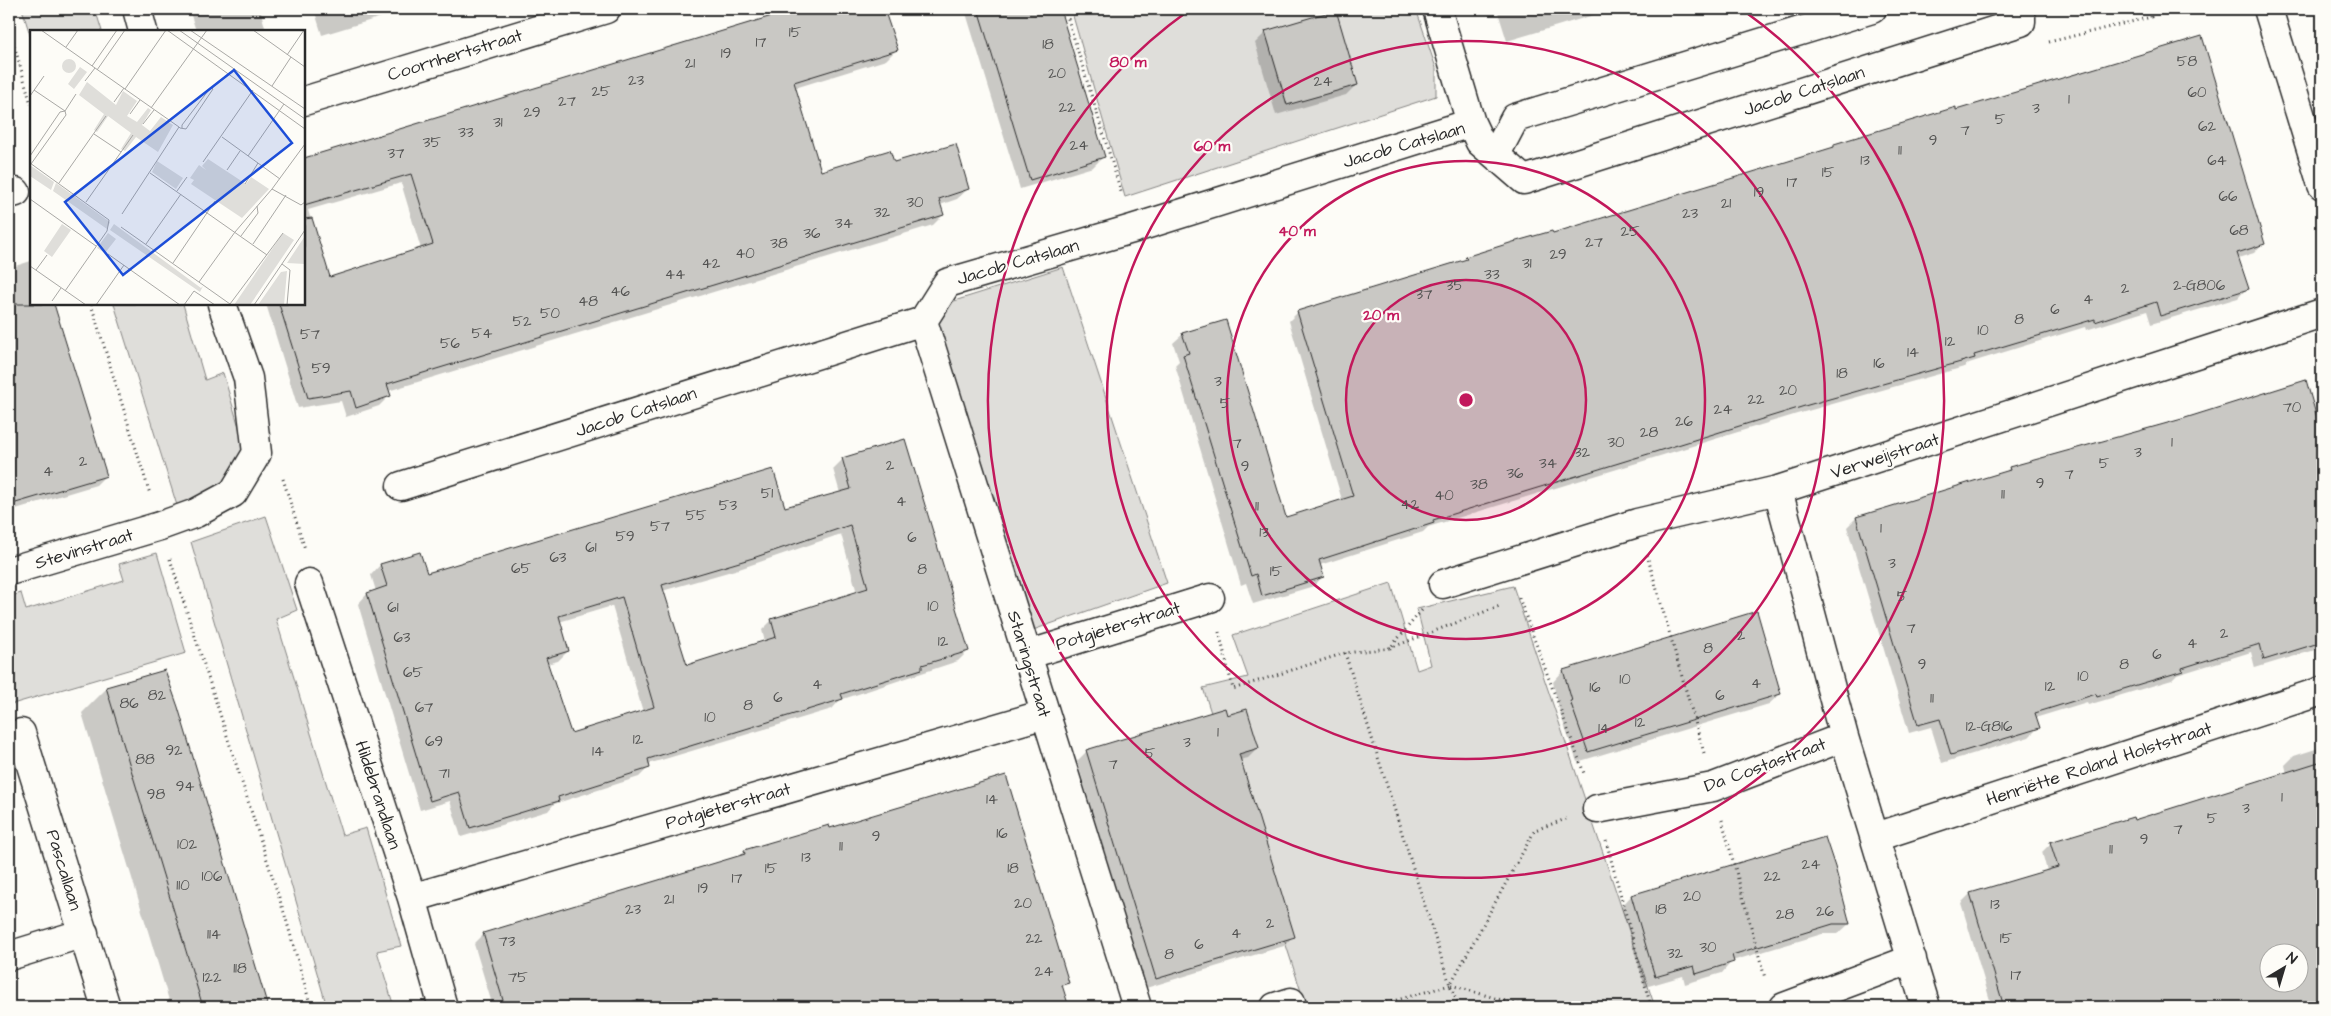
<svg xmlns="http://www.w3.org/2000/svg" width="2331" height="1016" font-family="'Architects Daughter',sans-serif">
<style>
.green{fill:#dfdeda;stroke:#858482}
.shadow{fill:#0003;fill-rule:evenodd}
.building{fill:#c9c8c4;stroke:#2b2b2b;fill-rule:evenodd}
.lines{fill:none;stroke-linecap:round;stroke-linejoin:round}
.street-casing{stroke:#2b2b2b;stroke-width:31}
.path{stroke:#2b2b2b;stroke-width:3;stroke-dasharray:1 4;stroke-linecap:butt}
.street{stroke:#fdfcf7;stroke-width:28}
.ring{fill:none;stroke:#c2185b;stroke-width:2.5}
.labels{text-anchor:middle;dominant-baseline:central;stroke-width:4.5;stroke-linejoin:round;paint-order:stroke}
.number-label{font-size:15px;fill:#525251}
.street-label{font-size:18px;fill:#2b2b2b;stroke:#fdfcf7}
.inset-road{fill:none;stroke:#a9a8a5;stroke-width:1}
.view{fill:#1d4ed8;fill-opacity:0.15;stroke:#1d4ed8;stroke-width:2.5}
.inset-edge{fill:none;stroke:#2b2b2b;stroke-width:2.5}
.centre{fill:#c2185b;stroke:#fdfcf7;stroke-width:2.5}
.ring-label{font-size:15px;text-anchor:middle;font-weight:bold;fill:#c2185b;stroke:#fdfcf7;stroke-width:4.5;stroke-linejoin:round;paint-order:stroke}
</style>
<rect width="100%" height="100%" fill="#fdfcf7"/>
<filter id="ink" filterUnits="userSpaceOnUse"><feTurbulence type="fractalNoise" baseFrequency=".02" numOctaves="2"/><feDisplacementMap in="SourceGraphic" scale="10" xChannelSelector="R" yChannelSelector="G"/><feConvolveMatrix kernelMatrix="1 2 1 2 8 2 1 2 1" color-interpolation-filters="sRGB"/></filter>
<g filter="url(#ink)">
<path class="green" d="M22,9H95L102,31H31V38Z
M1071,9H1416L1436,68V96L1125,197Z
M1063,267L1167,583L1033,630L938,327L942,312L951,302Z
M114,304H183L205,380L223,373L251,468L179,512Z
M266,516L297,610L276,619L342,835L366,828L401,946L377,951L394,1007H327L191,542Z
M157,553L186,653L9,705V597L21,593L26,610L124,580L119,564Z
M1391,583L1417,670L1431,665L1417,609L1513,586L1655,1007H1306L1203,688L1248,677L1233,635Z"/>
<path class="shadow" d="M189,9H260L266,31H196Z
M314,9H408L322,35Z
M800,9H883L896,50L886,60L795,88L820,172L893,163L968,189L957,199L940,205L943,215L933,225L388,391L389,396L379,406L346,417L341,401L298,408L266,304H304V159ZM401,183L421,249L329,279L308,210Z
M966,9H1059L1104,156L1093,167L1020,189L965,10Z
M1497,9H1627L1608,14L1607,11L1507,41Z
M1266,32L1357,84L1346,95L1276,115L1255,43Z
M1956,111L2263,243L2254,253L2238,258L2247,288L2238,298L2151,324L2147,311L2086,330L2085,327L1969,363L1964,367L1797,414L1428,527L1423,532L1320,565L1323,576L1314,586L1253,604L1246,583L1241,585L1175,365L1179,361L1173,343L1183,334L1285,518L1342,500L1289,321L1298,312L1461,262L1466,258L1552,235L1830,150L1834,145Z
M31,261V304H53L106,475L96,485L9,511V268Z
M2305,381L2322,438V648L2255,668L2251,652L2177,675L2172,680L2088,705L2087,702L2035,718L2038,728L2029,737L1942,763L1931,727L1909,733L1847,527L1856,518L2005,473L2009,468L2183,420Z
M843,459L968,651L958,661L840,700L832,709L648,764L649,767L639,777L554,804L548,811L461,837L450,801L420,810L358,604L367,594L376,591L371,575L380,565L426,575L784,509L840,493L833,469ZM841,534L857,593L772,620L762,630L765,642L686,666L662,591L742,568ZM612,606L643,712L570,734L547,664L558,661L568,651L559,622Z
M164,671L266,1007H171L82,713L107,688Z
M1563,671L1780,694L1769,704L1577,762L1560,713L1553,682Z
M1226,717L1258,748L1248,758L1240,760L1293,936L1284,946L1146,988L1077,761L1087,751Z
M2322,747V1007H1992L1961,903L1970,894L2047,871L2042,852L2051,843L2134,822L2287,774L2285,765L2294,756ZM2268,954H2298V984H2268Z
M830,830L1068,982L1062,988L1068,1007H493L474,944L484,934L740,857L745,851Z
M1824,838L1849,924L1838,934H1822L1732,961L1722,973L1685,984L1683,976L1645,987L1621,907L1631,896Z"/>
<path class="building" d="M795,9H884L898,50L794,82L821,171L890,150L894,162L956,144L969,189L939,199L944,215L387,384L391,396L356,408L351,391L308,398L279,304H304V219L312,218L330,277L433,244L411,174L304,205V158Z
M978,9H1060L1105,157L1030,180Z
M1336,10L1358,85L1287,105L1265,31Z
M2202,36L2265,244L2237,253L2249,289L2160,316L2156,302L2095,322V319L1974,355L1975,358L1808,405L1433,520L1434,523L1319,560L1324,577L1262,596L1256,574L1251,576L1183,355L1189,353L1182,333L1226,320L1286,517L1353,496L1297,311L1467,259L1465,257L1513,242L1552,231L1553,233L1766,168L1834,147V144L1956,107V110Z
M9,304H54L107,476L9,505Z
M2306,380L2322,435V642L2264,660L2260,644L2217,657L2182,668L2183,671L2097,697L2096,694L2035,713L2040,728L1951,755L1940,719L1918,725L1856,517L2010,470L2009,467L2182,419Z
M905,439L969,651L922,665V669L841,694L843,699L648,759L650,768L558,797L559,801L470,828L459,792L430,801L367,593L387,586L380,564L420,552L427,573L773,469L785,507L851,489L842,458ZM850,525L868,588L771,619L776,637L687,665L662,585L753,558ZM622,597L654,707L571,733L546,658L569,651L559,616Z
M1757,611L1781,694L1588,752L1570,701H1572L1563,670Z
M165,670L178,707L268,1007H203L106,687Z
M1225,708L1227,715L1247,709L1259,748L1239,754L1295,937L1156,979L1086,750Z
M2322,761V1007H2004L1970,893L2058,867L2050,842L2133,817L2134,820ZM2268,954H2298V984H2268Z
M1006,775L1069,983L1062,985L1069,1007H639L637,1000L614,1007H505L483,933L745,854L744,850L829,825L830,828Z
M1825,837L1835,867L1850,924H1833L1732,955L1734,962L1696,974L1694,966L1655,977L1631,895Z"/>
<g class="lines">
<g class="street-casing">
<path id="street" d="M137,9L143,31
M1437,9L1471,123
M2268,9L2322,185
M304,101L606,9
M1496,154L1515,118L1872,9
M9,194L16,192
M923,321L1137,1007
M401,486L923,321L947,283L1132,229L1471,123L1480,142L1524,180L2021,22V9
M1778,490L1844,737L1926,1007
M9,571L160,526L196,513L233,493L257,453L248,378L222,304
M309,583L412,898L443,1007
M1443,584L1637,523L1778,490L2322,313
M1027,655L1210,598
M21,733L106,1007
M1597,809L1713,787L1844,737
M1876,837L2322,691
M412,898L1045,714
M9,956L84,933
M1275,1007L1291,1002
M1784,1007L1912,959"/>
</g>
<path class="path" d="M1065,9L1122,195
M9,27L31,104
M2049,42L2151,17L2149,9
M91,304L150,494
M283,479L305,549
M1647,555L1704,753
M170,559L286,919L311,1007
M1519,598L1585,776
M1219,632L1233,689L1345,653L1390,648L1422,610
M1390,648L1500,606
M1345,653L1450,985L1460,1007
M9,693L12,702
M1722,820L1765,978
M1606,841L1651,1007
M1451,985L1525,1007
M1372,1007L1450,985L1535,830L1566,819"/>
<use href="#street" class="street"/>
</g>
</g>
<circle cx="1466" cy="400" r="120" fill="#c2185b" fill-opacity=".12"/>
<g class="ring">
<circle cx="1466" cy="400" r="120"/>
<circle cx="1466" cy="400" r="239"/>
<circle cx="1466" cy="400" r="359"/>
<path d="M1744 11A478 478 0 1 1 1188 11"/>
</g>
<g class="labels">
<g class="number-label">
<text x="795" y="32">15</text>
<text x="761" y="42">17</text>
<text x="1048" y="44">18</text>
<text x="726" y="53">19</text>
<text x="2187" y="61">58</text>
<text x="690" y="63">21</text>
<text x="1057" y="73">20</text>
<text x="636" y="80">23</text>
<text x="1323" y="81">24</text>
<text x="601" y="91">25</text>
<text x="2197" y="92">60</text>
<text x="2069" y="99">1</text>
<text x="567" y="101">27</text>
<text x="1067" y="107">22</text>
<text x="2036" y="108">3</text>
<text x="532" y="112">29</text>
<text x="2000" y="119">5</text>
<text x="498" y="122">31</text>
<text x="2207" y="126">62</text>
<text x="1965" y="130">7</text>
<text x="466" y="132">33</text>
<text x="1933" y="140">9</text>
<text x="432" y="142">35</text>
<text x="1079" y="145">24</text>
<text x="1900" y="150">11</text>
<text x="396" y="153">37</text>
<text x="1865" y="160">13</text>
<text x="2217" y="160">64</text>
<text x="1828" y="172">15</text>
<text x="1792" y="182">17</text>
<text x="1759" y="192">19</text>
<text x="2228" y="196">66</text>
<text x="915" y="202">30</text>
<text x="1726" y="203">21</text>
<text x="882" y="212">32</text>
<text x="1690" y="213">23</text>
<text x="844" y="223">34</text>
<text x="2239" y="230">68</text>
<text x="1630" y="231">25</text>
<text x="812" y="233">36</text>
<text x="1594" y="242">27</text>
<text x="779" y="243">38</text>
<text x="745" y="253">40</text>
<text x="1558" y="254">29</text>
<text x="711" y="263">42</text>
<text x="1527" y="263">31</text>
<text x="675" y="274">44</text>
<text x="1492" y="274">33</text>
<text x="1455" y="285">35</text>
<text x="2199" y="285">2-G806</text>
<text x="2125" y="288">2</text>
<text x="620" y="291">46</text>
<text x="1424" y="294">37</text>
<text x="2088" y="299">4</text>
<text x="588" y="301">48</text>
<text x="2055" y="309">6</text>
<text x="550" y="313">50</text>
<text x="2019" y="319">8</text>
<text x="522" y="321">52</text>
<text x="1983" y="330">10</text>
<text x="482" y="333">54</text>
<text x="310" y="334">57</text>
<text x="1950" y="341">12</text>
<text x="450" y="343">56</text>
<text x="1913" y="352">14</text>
<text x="1879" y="363">16</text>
<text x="321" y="368">59</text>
<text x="1842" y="373">18</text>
<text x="1218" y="381">3</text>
<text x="1788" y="390">20</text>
<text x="1756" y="399">22</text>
<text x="1225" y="403">5</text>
<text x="2292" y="407">70</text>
<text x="1723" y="409">24</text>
<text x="1684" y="421">26</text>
<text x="1649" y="432">28</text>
<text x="1616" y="442">30</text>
<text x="2172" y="442">1</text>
<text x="1237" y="443">7</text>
<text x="1582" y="452">32</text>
<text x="2138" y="452">3</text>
<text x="83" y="461">2</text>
<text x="1548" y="463">34</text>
<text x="2104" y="463">5</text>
<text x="890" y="465">2</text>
<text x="1245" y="466">9</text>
<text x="48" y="471">4</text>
<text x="1515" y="473">36</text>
<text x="2069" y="474">7</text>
<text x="2040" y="483">9</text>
<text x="1479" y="484">38</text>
<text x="767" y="493">51</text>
<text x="2003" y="494">11</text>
<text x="1444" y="495">40</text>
<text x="901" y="501">4</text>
<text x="1410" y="504">42</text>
<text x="728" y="505">53</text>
<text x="1257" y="506">11</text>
<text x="696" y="515">55</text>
<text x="660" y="526">57</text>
<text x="1881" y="528">1</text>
<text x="1264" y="532">13</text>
<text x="625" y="536">59</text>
<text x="912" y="537">6</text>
<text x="591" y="547">61</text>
<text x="558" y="557">63</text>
<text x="1892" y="563">3</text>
<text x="521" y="568">65</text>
<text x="922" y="569">8</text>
<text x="1276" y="571">15</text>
<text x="1902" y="596">5</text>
<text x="933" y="606">10</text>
<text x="393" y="607">61</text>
<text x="1911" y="628">7</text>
<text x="2224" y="633">2</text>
<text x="1741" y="635">2</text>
<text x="402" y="637">63</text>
<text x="943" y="641">12</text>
<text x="2192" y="643">4</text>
<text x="1708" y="648">8</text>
<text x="2157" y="654">6</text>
<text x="1922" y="664">9</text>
<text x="2124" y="664">8</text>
<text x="413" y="672">65</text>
<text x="2083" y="676">10</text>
<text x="1625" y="679">10</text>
<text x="1756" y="683">4</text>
<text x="817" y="684">4</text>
<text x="2050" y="686">12</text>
<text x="1595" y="687">16</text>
<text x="157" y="695">82</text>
<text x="1720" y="695">6</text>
<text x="778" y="697">6</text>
<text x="1932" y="698">11</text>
<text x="129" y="703">86</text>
<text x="748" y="705">8</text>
<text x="424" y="707">67</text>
<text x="710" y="717">10</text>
<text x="1640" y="722">12</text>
<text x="1989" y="726">12-G816</text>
<text x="1604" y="728">14</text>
<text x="1218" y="732">1</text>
<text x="638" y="739">12</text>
<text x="434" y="741">69</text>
<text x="1187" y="742">3</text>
<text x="174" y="750">92</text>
<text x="598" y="751">14</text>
<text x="1150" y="753">5</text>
<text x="145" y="759">88</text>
<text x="1113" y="764">7</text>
<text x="444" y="773">71</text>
<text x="185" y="786">94</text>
<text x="156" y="794">98</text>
<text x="2282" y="797">1</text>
<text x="992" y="799">14</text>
<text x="2246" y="808">3</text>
<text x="2212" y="818">5</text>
<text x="2178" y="829">7</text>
<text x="1002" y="833">16</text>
<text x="876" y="836">9</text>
<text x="2144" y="839">9</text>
<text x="187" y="844">102</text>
<text x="841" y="846">11</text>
<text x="2111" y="849">11</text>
<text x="806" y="857">13</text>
<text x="1811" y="864">24</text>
<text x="771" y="868">15</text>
<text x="1013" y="868">18</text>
<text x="212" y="876">106</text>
<text x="1772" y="876">22</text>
<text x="737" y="878">17</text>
<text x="183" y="885">110</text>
<text x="703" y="888">19</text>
<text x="1692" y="896">20</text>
<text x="669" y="899">21</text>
<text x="1023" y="903">20</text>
<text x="1995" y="904">13</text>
<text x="633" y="909">23</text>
<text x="1661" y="909">18</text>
<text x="1825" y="911">26</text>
<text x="1785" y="914">28</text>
<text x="1270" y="923">2</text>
<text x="1236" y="933">4</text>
<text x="214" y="934">114</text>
<text x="1034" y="938">22</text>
<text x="2006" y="938">15</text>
<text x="507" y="941">73</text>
<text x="1199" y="944">6</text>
<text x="1708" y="947">30</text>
<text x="1675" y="953">32</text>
<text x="1169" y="954">8</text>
<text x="240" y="968">118</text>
<text x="1044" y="971">24</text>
<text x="2016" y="975">17</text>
<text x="212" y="977">122</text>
<text x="518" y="977">75</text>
</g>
<g class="street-label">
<text transform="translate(455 55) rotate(-17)">Coornhertstraat</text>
<text transform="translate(1804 91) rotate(-18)">Jacob Catslaan</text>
<text transform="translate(1404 145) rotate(-16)">Jacob Catslaan</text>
<text transform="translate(1018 262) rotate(-16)">Jacob Catslaan</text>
<text transform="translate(636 412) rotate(-18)">Jacob Catslaan</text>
<text transform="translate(1885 456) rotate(-18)">Verweijstraat</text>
<text transform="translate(84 549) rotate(-17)">Stevinstraat</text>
<text transform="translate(1118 626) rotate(-17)">Potgieterstraat</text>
<text transform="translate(1029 664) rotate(73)">Staringstraat</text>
<text transform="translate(2099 764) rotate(-18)">Henriëtte Roland Holststraat</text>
<text transform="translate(1765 765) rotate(-20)">Da Costastraat</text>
<text transform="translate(378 795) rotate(72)">Hildebrandlaan</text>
<text transform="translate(728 806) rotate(-16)">Potgieterstraat</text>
<text transform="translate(64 870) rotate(73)">Pascallaan</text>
</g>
</g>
<g transform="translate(30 30)">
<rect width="275" height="275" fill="#fdfcf7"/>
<path d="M32 36a7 7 0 1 1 14 0a7 7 0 1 1-14 0ZM50,37L57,42L44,59L38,54ZM57,52L86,75L93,61L107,71L97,86L107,92L118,78L121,80L112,95L120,101L131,87L143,95L128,122L106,107L95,121L91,119L101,103L78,86L67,102L64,100L74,84L49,65ZM178,129L216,154L221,147L239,159L212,188L161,154L164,150L160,148L169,135L176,140L172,136ZM127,131L153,148L146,159L122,142ZM0,135L24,152L21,160L0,146ZM26,153L80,192L77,199L23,161ZM32,194L41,200L22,227L14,221ZM84,194L171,258L173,256L170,262L80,200ZM78,203L86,209L75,223L67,218ZM253,203L264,210L220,275H204ZM275,206V234L257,233ZM257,241L254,275H228L251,242Z" fill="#dfdeda"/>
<path class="inset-road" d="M11,0L149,97M137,0L275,99M149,0L275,89M160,0L275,79M223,0L275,37M36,17L48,0M257,25L274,0M62,36L87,0M67,40L95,0M55,51L65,38M242,56L261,27M95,59L136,0M4,60L35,81M0,66L14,46M84,72L94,58M121,78L177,0M100,84L110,70M113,94L124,80M64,104L91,122M192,107L250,149M0,126L30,82L35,81M218,126L254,74M173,132L223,60M0,133L79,190L77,201L35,261M1,134L36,85L35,81L46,64M197,140L210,121M120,143L237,225M29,153L76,86M215,154L228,133M242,159L271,175L275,172M147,161L157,147M0,169L66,216M56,172L103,105M92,184L149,97L150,98L156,99L183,59L181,57L152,95V98M91,197L200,274L253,203M211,206L228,183L227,176M116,214L151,164M223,214L256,165M78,224L150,275M143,233L185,171M252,234L260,240L257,275M0,236L56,275M6,240L17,225M169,252L205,202L242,159L275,114M22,271L31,258M66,275L94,235M154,275L164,261L185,275M224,275L275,200"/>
<path class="view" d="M204,40L262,113L93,245L35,172Z"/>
<rect width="275" height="275" class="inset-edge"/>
</g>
<circle cx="1466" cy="400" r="8" class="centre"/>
<g class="ring-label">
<text x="1128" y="67">80 m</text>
<text x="1212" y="151">60 m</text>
<text x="1297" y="236">40 m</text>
<text x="1381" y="320">20 m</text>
</g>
<rect width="2331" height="1016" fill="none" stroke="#fdfcf7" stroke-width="30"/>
<rect x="15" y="15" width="2301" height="986" fill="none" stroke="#2b2b2b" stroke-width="2" filter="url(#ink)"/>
<g transform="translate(2284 968) rotate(38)"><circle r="24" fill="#fdfcf7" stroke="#a9a8a5"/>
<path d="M0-4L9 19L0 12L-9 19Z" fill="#2b2b2b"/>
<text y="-8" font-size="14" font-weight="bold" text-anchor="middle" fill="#2b2b2b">N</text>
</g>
</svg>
